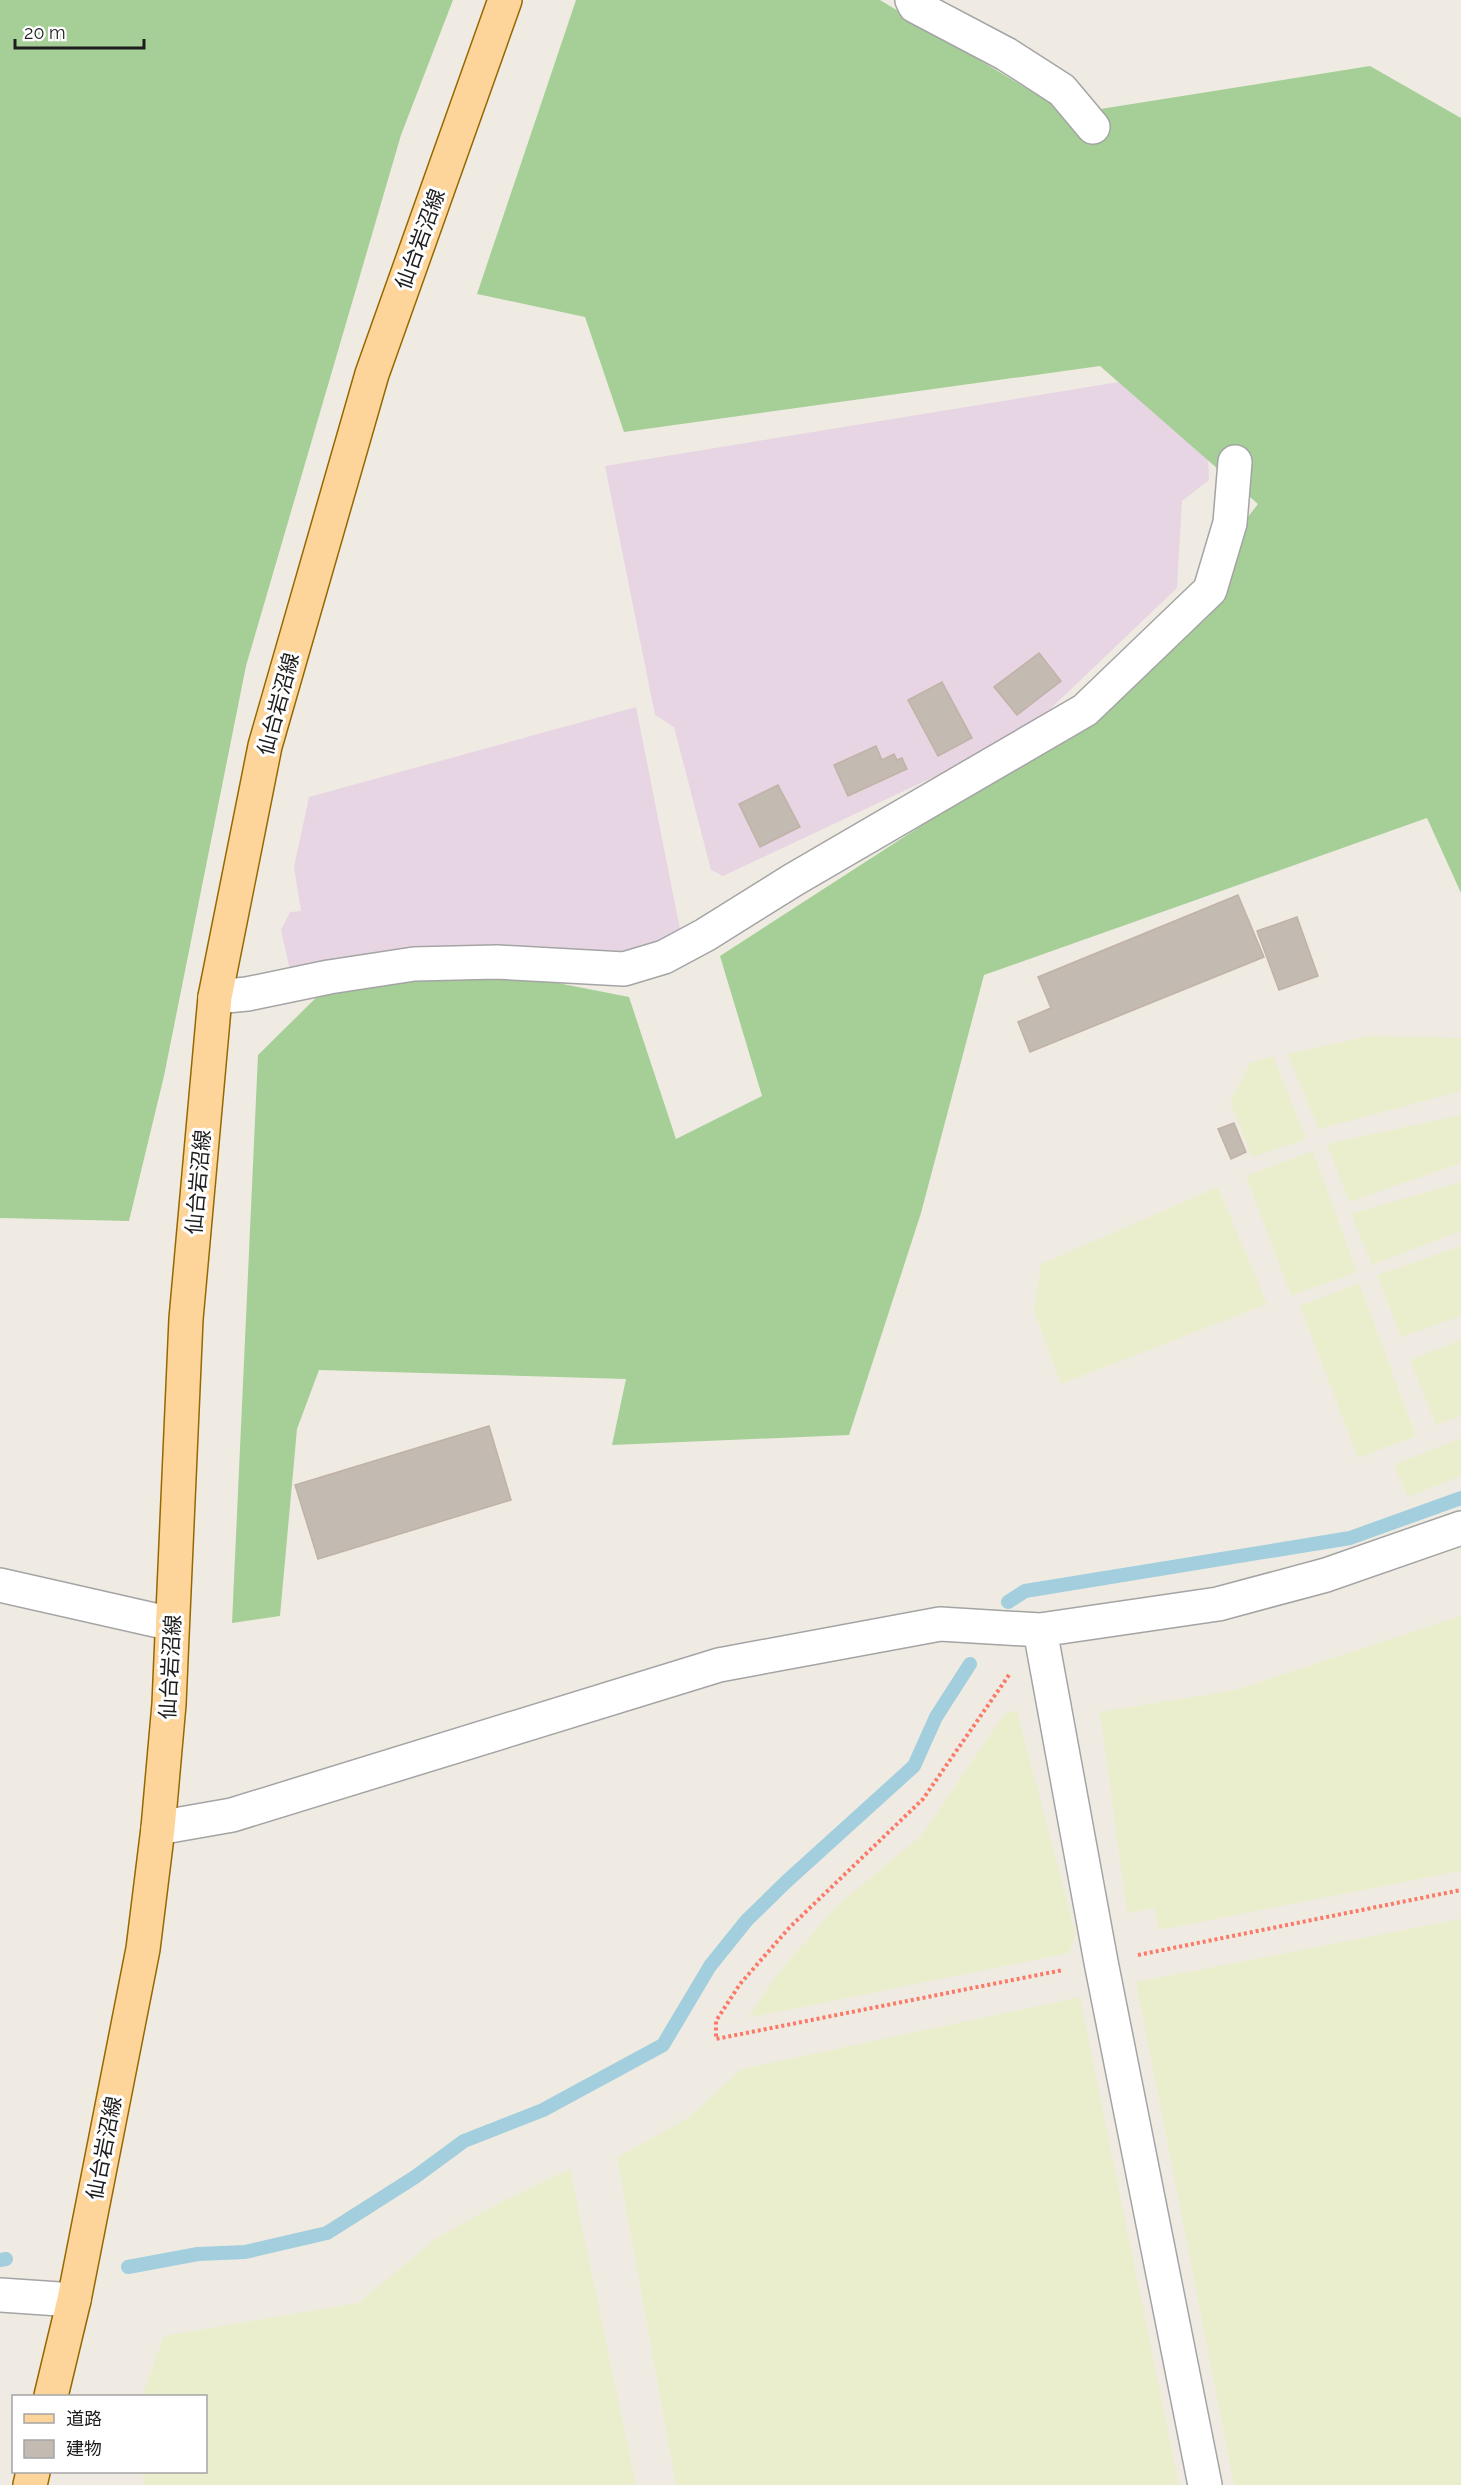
<svg xmlns="http://www.w3.org/2000/svg" width="1461" height="2485" font-family="Raleway,'Noto Sans JP',sans-serif">
<style>
.industrial{fill:#e8d5e4}
.farmland{fill:#ebeecd}
.forest{fill:#a6cf97}
.lines{fill:none;stroke-linecap:round;stroke-linejoin:round}
.stream{stroke:#a2cedd;stroke-width:14}
.building{fill:#c3bab2;stroke:#c0b2a5;stroke-width:1.5}
.minor-casing{stroke:#a4a4a4;stroke-width:36}
.major-casing{stroke:#966800;stroke-width:36}
.path{stroke:#fb7967;stroke-width:4;stroke-dasharray:3 3;stroke-linecap:butt}
.minor{stroke:#fff;stroke-width:33}
.major{stroke:#fdd499;stroke-width:33}
.labels{text-anchor:middle;dominant-baseline:central;stroke-width:6;stroke-linejoin:round;paint-order:stroke}
.street-label{font-size:21px;fill:#1d1d1d;stroke:#fff}
</style>
<rect width="100%" height="100%" fill="#efebe3"/>
<path class="industrial" d="M1205,368L1209,480L1182,501L1177,588L1023,735L723,876L711,870L674,727L655,715L605,466Z
M636,707L682,939L620,955L514,945L380,952L290,970L281,930L290,912L301,911L294,867L309,797Z"/>
<path class="farmland" d="M1369,1036L1461,1038V1091L1319,1129L1287,1054Z
M1273,1056L1306,1139L1252,1157L1230,1102L1250,1063Z
M1461,1115V1163L1349,1202L1327,1144Z
M1313,1151L1357,1272L1291,1296L1246,1176Z
M1461,1182V1231L1372,1265L1351,1214Z
M1218,1187L1267,1304L1061,1384L1034,1311L1041,1264Z
M1461,1246V1316L1401,1337L1377,1275Z
M1359,1283L1416,1436L1358,1458L1300,1306Z
M1461,1340V1416L1436,1425L1410,1360Z
M1461,1438V1476L1408,1497L1394,1465Z
M1461,1616V1871L1159,1930L1154,1908L1127,1913L1100,1712L1235,1690Z
M1017,1711L1076,1935L1069,1953L748,2018L778,1973L838,1905L921,1836L1005,1713Z
M1461,1919V2485H1234L1136,1982Z
M1080,1997L1179,2485H676L617,2158L688,2118L742,2069Z
M570,2169L636,2485H145L142,2472H206V2396H142L164,2336L358,2303L437,2238L501,2202Z"/>
<path class="forest" d="M0,0H453L401,135L246,666L164,1076L129,1221L0,1218Z
M576,0H880L1069,114L1370,66L1461,118V893L1427,818L984,975L921,1213L849,1435L612,1445L626,1379L319,1370L297,1429L280,1616L232,1623L258,1055L329,985L492,970L629,997L676,1139L762,1096L720,956L1094,714L1258,504L1100,366L624,432L585,317L477,294Z"/>
<g class="lines">
<path class="stream" d="M1008,1602L1025,1591L1350,1538L1461,1498
M0,2260L6,2259
M128,2267L198,2254L245,2252L327,2233L415,2177L464,2141L543,2110L663,2045L710,1966L747,1920L787,1881L914,1766L936,1717L970,1664"/>
</g>
<path class="building" d="M1039,653L1061,681L1017,715L994,687Z
M942,682L972,738L938,756L908,700Z
M876,746L882,760L894,754L897,760L902,758L907,769L848,796L834,765Z
M778,785L800,827L760,847L739,804Z
M1238,895L1264,957L1030,1052L1018,1022L1051,1008L1038,977Z
M1297,917L1318,976L1279,990L1257,931Z
M1234,1123L1246,1152L1231,1159L1218,1129Z
M489,1426L511,1500L318,1559L295,1485Z"/>
<g class="lines">
<g class="minor-casing">
<path id="minor" d="M912,0L915,6L1006,54L1062,90L1093,127
M215,997L247,994L329,977L414,964L497,962L624,969L664,957L705,935L793,880L1085,710L1210,590L1230,523L1235,462
M0,1585L172,1624
M1040,1630L1101,1962L1205,2485
M158,1828L232,1815L719,1665L940,1624L1040,1630L1218,1604L1326,1575L1461,1528
M0,2295L74,2300"/>
</g>
<g class="major-casing">
<path id="major" d="M51,2396L74,2300L143,1949L158,1828L169,1704L186,1319L215,997L265,746L372,374L505,0
M30,2485L33,2472"/>
</g>
<path class="path" d="M1009,1675L923,1799L789,1928L740,1984L716,2021V2039L1063,1970
M1138,1955L1461,1890"/>
<use href="#minor" class="minor"/>
<use href="#major" class="major"/>
</g>
<g class="labels">
<g class="street-label">
<text transform="translate(420 239) rotate(-70)">仙台岩沼線</text>
<text transform="translate(278 704) rotate(-75)">仙台岩沼線</text>
<text transform="translate(198 1182) rotate(-85)">仙台岩沼線</text>
<text transform="translate(170 1667) rotate(-87)">仙台岩沼線</text>
<text transform="translate(104 2148) rotate(-79)">仙台岩沼線</text>
</g>
</g>
<rect x="12" y="2395" width="195" height="78" fill="#ffffff" stroke="#a5a5a5" stroke-width="1.5"/>
<rect x="24" y="2414" width="30" height="9" fill="#fdd499" stroke="#a5a5a5" stroke-width="1.5"/>
<text x="66" y="2425" font-size="18" fill="#1d1d1d">道路</text>
<rect x="24" y="2440" width="30" height="18" fill="#c3bab2" stroke="#a5a5a5" stroke-width="1.5"/>
<text x="66" y="2455" font-size="18" fill="#1d1d1d">建物</text>
<path d="M15 39v9h129v-9" fill="none" stroke="#1d1d1d" stroke-width="3"/>
<text x="24" y="39" font-size="18" fill="#1d1d1d" stroke="#ffffff" stroke-width="4.5" paint-order="stroke">20 m</text>
</svg>
